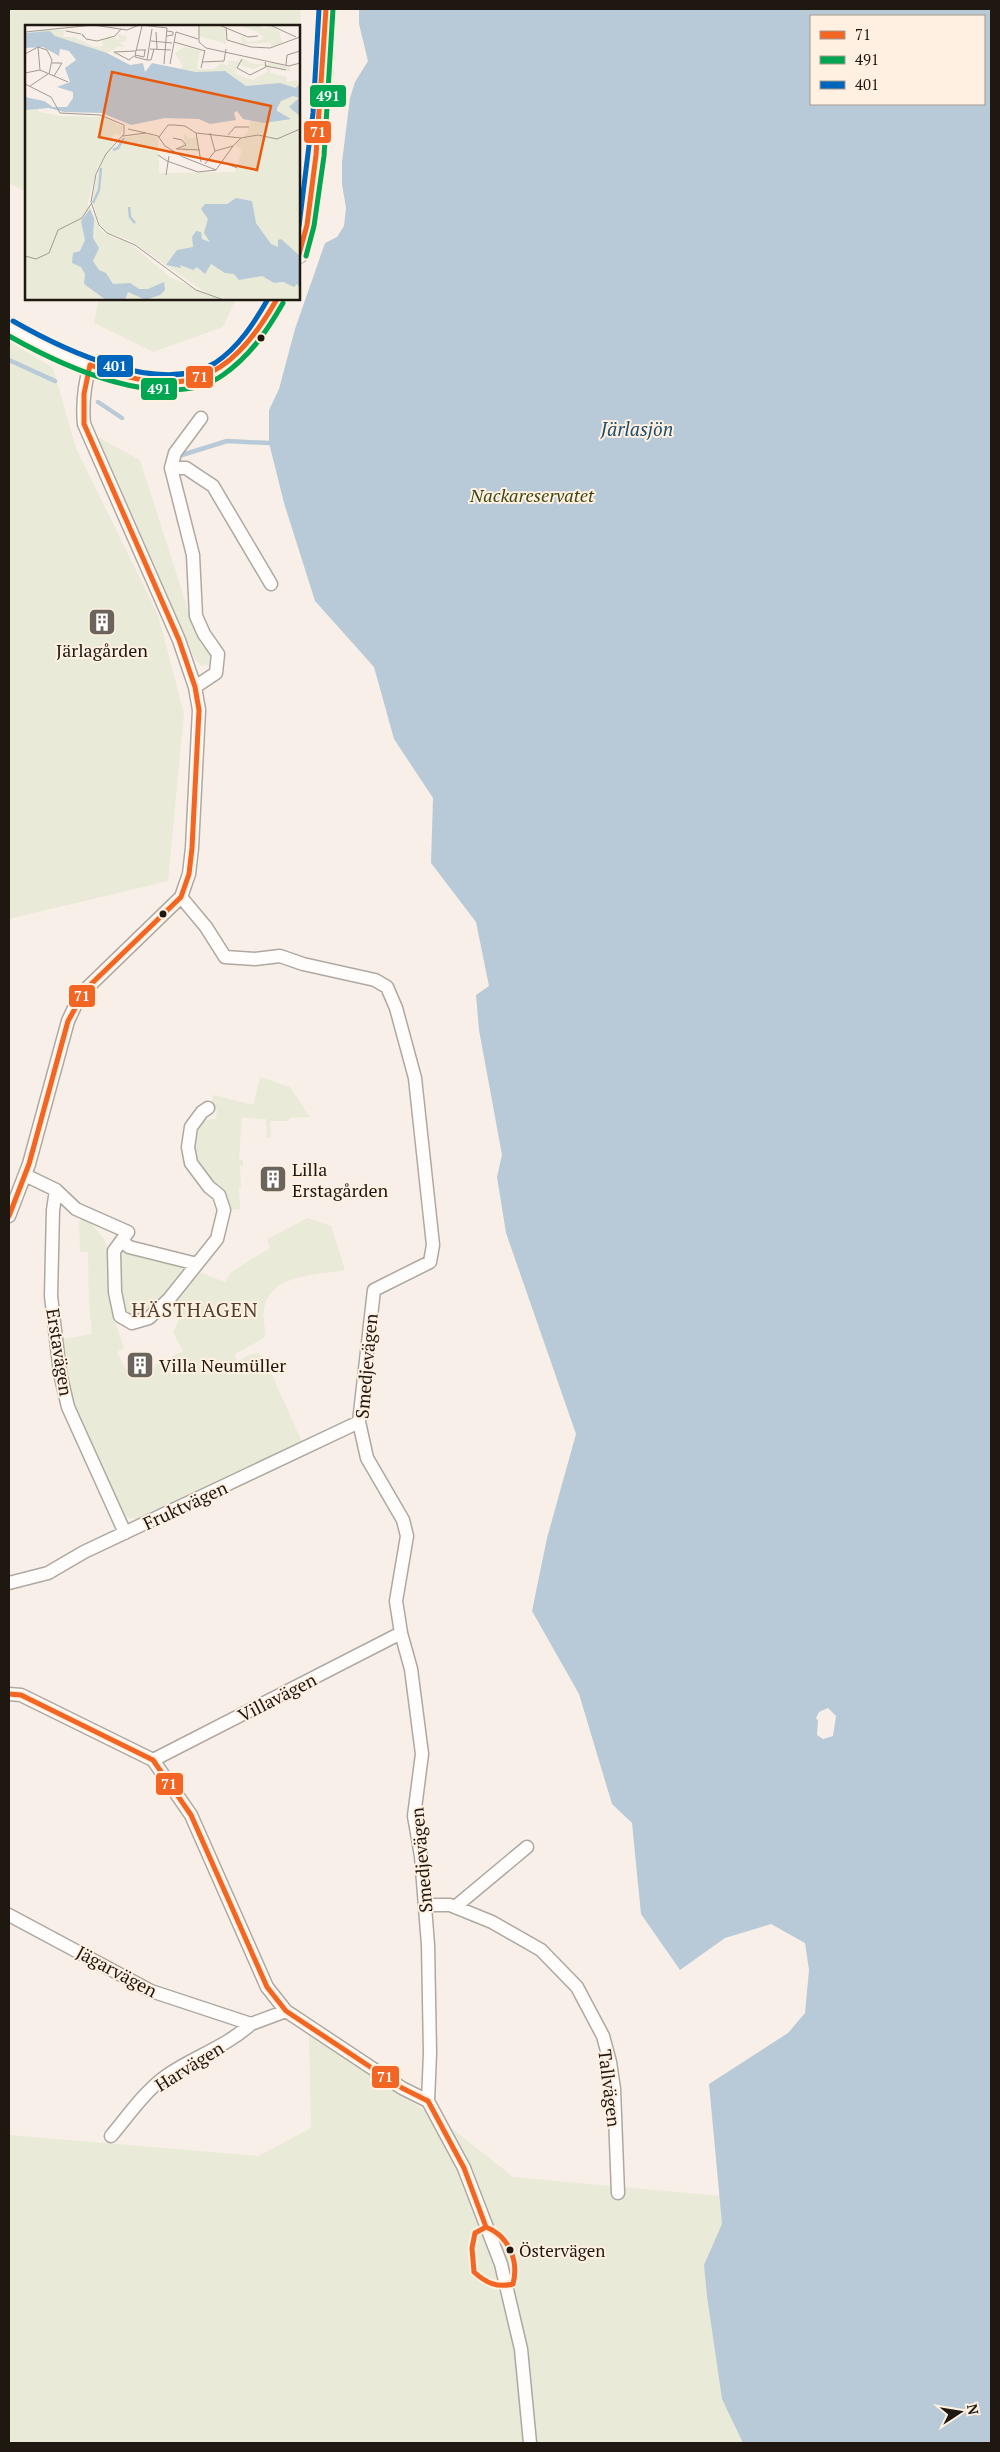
<svg xmlns="http://www.w3.org/2000/svg" width="1000" height="2452" font-family="'PT Serif',serif">
<style>
.green{fill:#e9ead7}
.water{fill:#b8cad8;fill-rule:evenodd}
.lines{fill:none;stroke-linecap:round;stroke-linejoin:round}
.stream{stroke:#b8cad8;stroke-width:4.5}
.street-casing{stroke:#afa8a1;stroke-width:15}
.secondary-casing{stroke:#afa8a1;stroke-width:20}
.street{stroke:#fefdfc;stroke-width:12}
.secondary{stroke:#fefdfc;stroke-width:18}
.bus-1-casing{stroke:#fff0e1;stroke-width:9}
.bus-2-casing{stroke:#fff0e1;stroke-width:9}
.bus-3-casing{stroke:#fff0e1;stroke-width:9}
.bus-1{stroke:#f26522;stroke-width:5}
.bus-2{stroke:#00a651;stroke-width:5}
.bus-3{stroke:#0065bd;stroke-width:5}
.bus-dot{fill:#1e1811;stroke:#fff0e1;stroke-width:2}
.labels{text-anchor:middle;dominant-baseline:central;stroke-width:4;stroke-linejoin:round;paint-order:stroke}
.bus-label{font-size:17px;fill:#1e1811;stroke:#fff0e1;text-anchor:start}
.park-label{font-size:18px;font-style:italic;fill:#3c4813;stroke:#fff0e1}
.poi-label{font-size:18px;fill:#1e1811;stroke:#fff0e1;text-anchor:start}
.street-label{font-size:18px;fill:#1e1811;stroke:#fff0e1}
.water-label{font-size:19px;font-style:italic;fill:#1d4e6f;stroke:#fff0e1}
.quarter-label{font-size:20px;letter-spacing:1px;fill:#504232;stroke:#fff0e1}
.inset-river{fill:none;stroke:#b8cad8;stroke-width:2.5}
.inset-road{fill:none;stroke:#a19a92;stroke-width:1}
.view{fill:#e8590c;fill-opacity:0.15;stroke:#e8590c;stroke-width:2.5}
.inset-edge{fill:none;stroke:#1e1811;stroke-width:2.5}
.line-badge{stroke:#fff0e1;stroke-width:2}
.badge-label{font-size:14px;text-anchor:middle;font-weight:bold;fill:#fff}
</style>
<rect width="100%" height="100%" fill="#f8f0e8"/>
<path class="green" d="M9,9H301L299,45V26H26V192L9,183Z
M99,299H236L223,327L153,352L94,323Z
M9,341L53,368L76,448L158,615L184,713L168,881L9,919Z
M98,437L140,460L190,616L201,645L211,652L210,665L201,666L195,659Z
M260,1077L290,1087L310,1117L289,1118V1121H270L271,1137L267,1138L266,1119L242,1118L239,1159L243,1160V1166H240L241,1187L239,1188L240,1209L230,1210L204,1177L193,1153L197,1124L201,1120L216,1119L217,1110L212,1109L213,1095L253,1105Z
M82,1218L87,1219L104,1239L109,1251L113,1315L124,1348L117,1352L131,1378L183,1351L173,1332L181,1316L170,1310L193,1277L199,1272L225,1282L231,1272L270,1248L267,1239L308,1218L331,1226L345,1270C317,1276 268,1273 264,1311C262,1321 267,1328 264,1338L235,1354L237,1362L250,1354L258,1353L265,1359L302,1442L151,1516L141,1520L125,1517L79,1417L68,1384L59,1340L92,1334L89,1302L88,1252H80L79,1222Z
M119,1252L184,1268L185,1273C170,1289 152,1321 126,1316L121,1306Z
M309,2035L450,2127L513,2177L721,2196L991,2443H9V2135L258,2156L311,2128Z"/>
<path class="water" d="M359,9H991V2443H743L722,2399L707,2296L704,2265L722,2224L709,2084L788,2033L805,2013L809,1970L805,1943L771,1924L725,1938L680,1970L641,1914L632,1823L612,1804L579,1694L532,1611L547,1538L576,1434L506,1233L497,1177L502,1155L479,1030L476,995L489,986L476,922L431,863L433,798L394,739L374,667L315,601L284,503L269,443V410L279,389L295,329L325,243L337,237L344,226L346,208L342,184V162L350,98L355,82L368,61L359,24ZM811,16H984V104H811ZM828,1708L836,1716L833,1736L823,1739L817,1735L818,1721L816,1718L819,1712Z"/>
<g class="lines">
<path class="stream" d="M9,360L55,381
M98,402L122,418
M182,455L227,441L269,443"/>
<g class="street-casing">
<path id="street" d="M171,468H186L213,486L271,584
M195,687L216,673L218,654L204,634L196,616L193,555L171,468L175,453L201,418
M181,897L206,927L225,957L255,959L280,956L303,964L375,980L387,987L396,1008L415,1078L433,1245L430,1262L374,1290L359,1422L367,1458L403,1520L407,1536L396,1601L401,1633L411,1669L422,1754L414,1816L421,1856L428,1945L430,2053L428,2101
M25,1175L56,1190L53,1210L51,1296L60,1373L68,1407L125,1533
M56,1190L76,1209L128,1232L114,1251L115,1292L120,1316L132,1323L149,1318L169,1299L217,1239L224,1210L219,1195L209,1187L191,1163L188,1147L191,1127L202,1112L208,1108
M9,1216L29,1164L68,1021L75,1006L86,989L181,897L189,874L192,848L199,710L195,687L179,640L84,424C82,403 84,386 90,365
M122,1241L129,1247L197,1264
M9,1583L48,1573L84,1552L359,1422
M9,1694L21,1695L153,1760L191,1815L267,1987L286,2011L402,2088L428,2101L464,2168L501,2264L521,2349L530,2443
M153,1760L401,1633
M425,1905H450L492,1922L541,1950L577,1987L603,2036L610,2062L614,2089L618,2193
M455,1907L527,1847
M9,1915L151,1991L251,2024L286,2011
M111,2136C128,2116 144,2092 166,2076C193,2057 226,2047 251,2024"/>
</g>
<g class="secondary-casing">
<path id="secondary" d="M299,254C308,229 310,202 314,176C321,120 325,65 326,9
M9,327C32,341 56,351 81,361C173,400 228,392 277,299"/>
</g>
<use href="#street" class="street"/>
<use href="#secondary" class="secondary"/>
<g class="bus-1-casing">
<path id="bus-1" d="M299,254L307,225L316,155L326,9
M90,365C182,399 227,386 277,299
M9,1216L29,1164L68,1021L86,989L181,897L189,874L192,848L199,710L195,687L179,640L84,424V394L90,365
M9,1694L21,1695L153,1760L191,1815L267,1987L286,2011L402,2088L428,2101L464,2168L486,2227
M486,2227C509,2236 519,2261 513,2284C497,2288 486,2283 474,2272L472,2248L475,2233Z"/>
</g>
<g class="bus-2-casing">
<path id="bus-2" d="M306,256L314,226L324,156L333,9
M9,336C62,366 166,415 223,375C250,356 267,331 283,303"/>
</g>
<g class="bus-3-casing">
<path id="bus-3" d="M299,226L313,113L319,9
M13,321C62,349 160,397 215,363C239,347 254,323 268,299"/>
</g>
<use href="#bus-1" class="bus-1"/>
<use href="#bus-2" class="bus-2"/>
<use href="#bus-3" class="bus-3"/>
</g>
<defs>
<g id="building-square" transform="scale(1.4375)"><rect x="-9" y="-9" width="18" height="18" rx="4" fill="#6a645c" stroke="#fff0e1"/><path d="M-4-6H4V6H1V3H-1V6H-4ZM-2.5-4.3h1.7v1.8h-1.7ZM.8-4.3h1.7v1.8H.8ZM-2.5-1h1.7V.8h-1.7ZM.8-1h1.7V.8H.8Z" fill="#fff"/></g>
</defs>
<g fill-rule="evenodd">
<use href="#building-square" x="102" y="622"/>
<use href="#building-square" x="273" y="1179"/>
<use href="#building-square" x="140" y="1365"/>
</g>
<g class="bus-dot">
<circle cx="261" cy="338" r="4.5"/>
<circle cx="163" cy="914" r="4.5"/>
<circle cx="510" cy="2250" r="4.5"/>
</g>
<g class="labels">
<g class="bus-label">
<text x="519" y="2250">Östervägen</text>
</g>
<g class="park-label">
<text x="532" y="495">Nackareservatet</text>
</g>
<g class="poi-label">
<text x="102" y="650" text-anchor="middle">Järlagården</text>
<text x="292" y="1169">Lilla<tspan x="292" dy="21">Erstagården</tspan></text>
<text x="159" y="1365">Villa Neumüller</text>
</g>
<g class="street-label">
<text transform="translate(60 1352) rotate(81)">Erstavägen</text>
<text transform="translate(366 1366) rotate(-85)">Smedjevägen</text>
<text transform="translate(185 1505) rotate(-25)">Fruktvägen</text>
<text transform="translate(277 1697) rotate(-27)">Villavägen</text>
<text transform="translate(421 1860) rotate(-95)">Smedjevägen</text>
<text transform="translate(117 1971) rotate(28)">Jägarvägen</text>
<text transform="translate(189 2066) rotate(-32)">Harvägen</text>
<text transform="translate(610 2088) rotate(83)">Tallvägen</text>
</g>
<g class="water-label">
<text x="637" y="428">Järlasjön</text>
</g>
<g class="quarter-label">
<text x="195" y="1309">HÄSTHAGEN</text>
</g>
</g>
<g transform="translate(25 25)">
<rect width="275" height="275" fill="#f8f0e8"/>
<path d="M175,0L200,2L201,19L174,11ZM212,0H234L239,4L246,1L254,6L257,18L246,22L245,18L218,19L215,13L219,10L222,17L237,15L238,12L231,6ZM7,5H40L38,12H49L70,22L78,21L77,15L84,11L95,15L92,10L94,9L102,11L100,17H94L101,22H93L82,28ZM159,22L175,26L172,44H188L197,38L202,41L205,35L214,37L218,34L230,39L250,38L264,42L266,47L246,41L245,48L262,52V57L272,55L274,59L271,63L255,58L221,61L200,46L186,49L156,44L158,41L150,28ZM215,40L228,44L238,40L243,46L228,55L212,50L211,43ZM247,70L274,72L271,78L275,91V252L241,233L237,251L249,258L272,259L275,264L273,275H206L183,269L104,215L83,208L76,201L67,176L73,146L82,130L98,113L122,109L133,113L134,148L210,147L217,125L210,120L222,108L231,78ZM0,79L14,80V87L36,91L76,92L98,102L96,110L90,108L85,114L90,119L72,143L62,182L64,180L74,202L81,209L107,220L145,252L196,275H0ZM158,107L164,114L171,112L174,124L161,126L156,123L160,115Z" fill="#e9ead7" fill-rule="evenodd"/>
<path d="M25,6L30,11L82,28L105,40L118,38L120,47L127,38L171,47L200,46L221,61L255,58L271,63L275,58V91L264,82L274,73L268,71L256,76L252,83V86L266,94L239,98L218,94L212,86L209,88L211,95L185,99L174,94L140,93L106,100L77,88L39,87L24,83L0,85V72L19,76L28,82H42L48,73V67L32,62L45,57L40,43L51,35L44,26L35,24L34,31L18,22L0,23V8ZM211,173L227,176L231,198L246,219L253,222V215L256,214L275,231V264L272,259L269,262L258,257L249,258L237,251L214,255L209,249L200,248L186,239L180,249L172,242L168,245L155,240L156,243L141,240L152,225L168,222L167,212L171,206L176,207L177,214L185,217L179,208L183,194L176,184L180,179H202ZM65,184L69,193L68,213L74,223L68,236L74,245L81,248L88,259L105,258L114,264H123L139,257L140,265L135,270L121,275L103,267L100,275H81L59,259L60,249L56,242L47,238L48,228L55,226L60,215L56,196Z" fill="#b8cad8"/>
<path class="inset-river" d="M88,125L93,123L99,113M68,178L74,165L76,143M104,182L105,192L110,198"/>
<path class="inset-road" d="M116,0L142,3L139,39M174,0V17L181,23L264,41L275,38M194,0L223,12L233,11M245,0L271,12M201,2L202,15L226,22L245,23L275,12M41,6L56,9M0,7L68,0L102,5L114,0M131,7L132,24M141,11L148,10V7L142,6M59,12L57,9L61,14L72,16L90,11L96,4M126,16L147,18M149,17L180,26M13,22L15,45M125,24L146,25M121,25H111L110,32L122,35L127,4M111,26L117,1M89,27L104,35L109,31M89,27L110,26M0,29L13,22L22,25L27,35L24,49M110,30L119,32L120,25M217,34L212,43L225,50L241,42L240,37M122,35H126L129,24M177,37L199,36L201,24M27,38H37L29,51M145,39L151,7L173,14M261,40L262,30L275,26M241,41L261,45M176,43L180,25M0,48L15,45L43,57M0,59L26,72L35,88L75,90L99,100V109L81,129L71,149L66,177L74,200L82,208L110,220L171,265L199,275M5,61L23,49M103,104L121,108M171,108L176,137M185,108L190,126M203,110L210,102H224M98,111L121,108L133,111L140,121L158,132L191,145M134,112L143,100H149L160,101L171,108L216,113M148,113L157,115L161,120L151,124M152,124L175,125M133,130L142,136L173,147L191,145M198,137L212,143M180,139L190,126L208,121L216,113L233,110L252,114L275,104M191,145L208,121M141,150L144,131M0,231L11,234L24,228L33,205L57,193L66,179"/>
<path class="view" d="M87,47L246,81L232,145L74,112Z"/>
<rect width="275" height="275" class="inset-edge"/>
</g>
<g class="line-badge">
<rect x="309" y="84" width="38" height="24" rx="5" fill="#00a651"/>
<rect x="303" y="120" width="29" height="24" rx="5" fill="#f26522"/>
<rect x="96" y="354" width="38" height="24" rx="5" fill="#0065bd"/>
<rect x="185" y="365" width="29" height="24" rx="5" fill="#f26522"/>
<rect x="140" y="377" width="38" height="24" rx="5" fill="#00a651"/>
<rect x="68" y="984" width="28" height="24" rx="5" fill="#f26522"/>
<rect x="155" y="1772" width="29" height="24" rx="5" fill="#f26522"/>
<rect x="371" y="2065" width="29" height="24" rx="5" fill="#f26522"/>
</g>
<g class="badge-label">
<text x="328" y="101">491</text>
<text x="318" y="137">71</text>
<text x="115" y="371">401</text>
<text x="200" y="382">71</text>
<text x="159" y="394">491</text>
<text x="82" y="1001">71</text>
<text x="169" y="1789">71</text>
<text x="385" y="2082">71</text>
</g>
<rect width="1000" height="2452" fill="none" stroke="#1e1811" stroke-width="20"/>
<rect x="810" y="15" width="175" height="90" fill="#fff0e1" stroke="#a59a8e"/>
<rect x="820" y="31" width="25" height="8" fill="#f26522" stroke="#a59a8e"/>
<text x="855" y="40" font-size="15" fill="#1e1811">71</text>
<rect x="820" y="56" width="25" height="8" fill="#00a651" stroke="#a59a8e"/>
<text x="855" y="65" font-size="15" fill="#1e1811">491</text>
<rect x="820" y="81" width="25" height="8" fill="#0065bd" stroke="#a59a8e"/>
<text x="855" y="90" font-size="15" fill="#1e1811">401</text>
<g transform="translate(960 2412) rotate(78)" stroke="#fff0e1" stroke-width="4" paint-order="stroke">
<path d="M0-4L9 19L0 12L-9 19Z" fill="#1e1811"/>
<text y="-8" font-size="14" font-weight="bold" text-anchor="middle" fill="#1e1811">N</text>
</g>
</svg>
